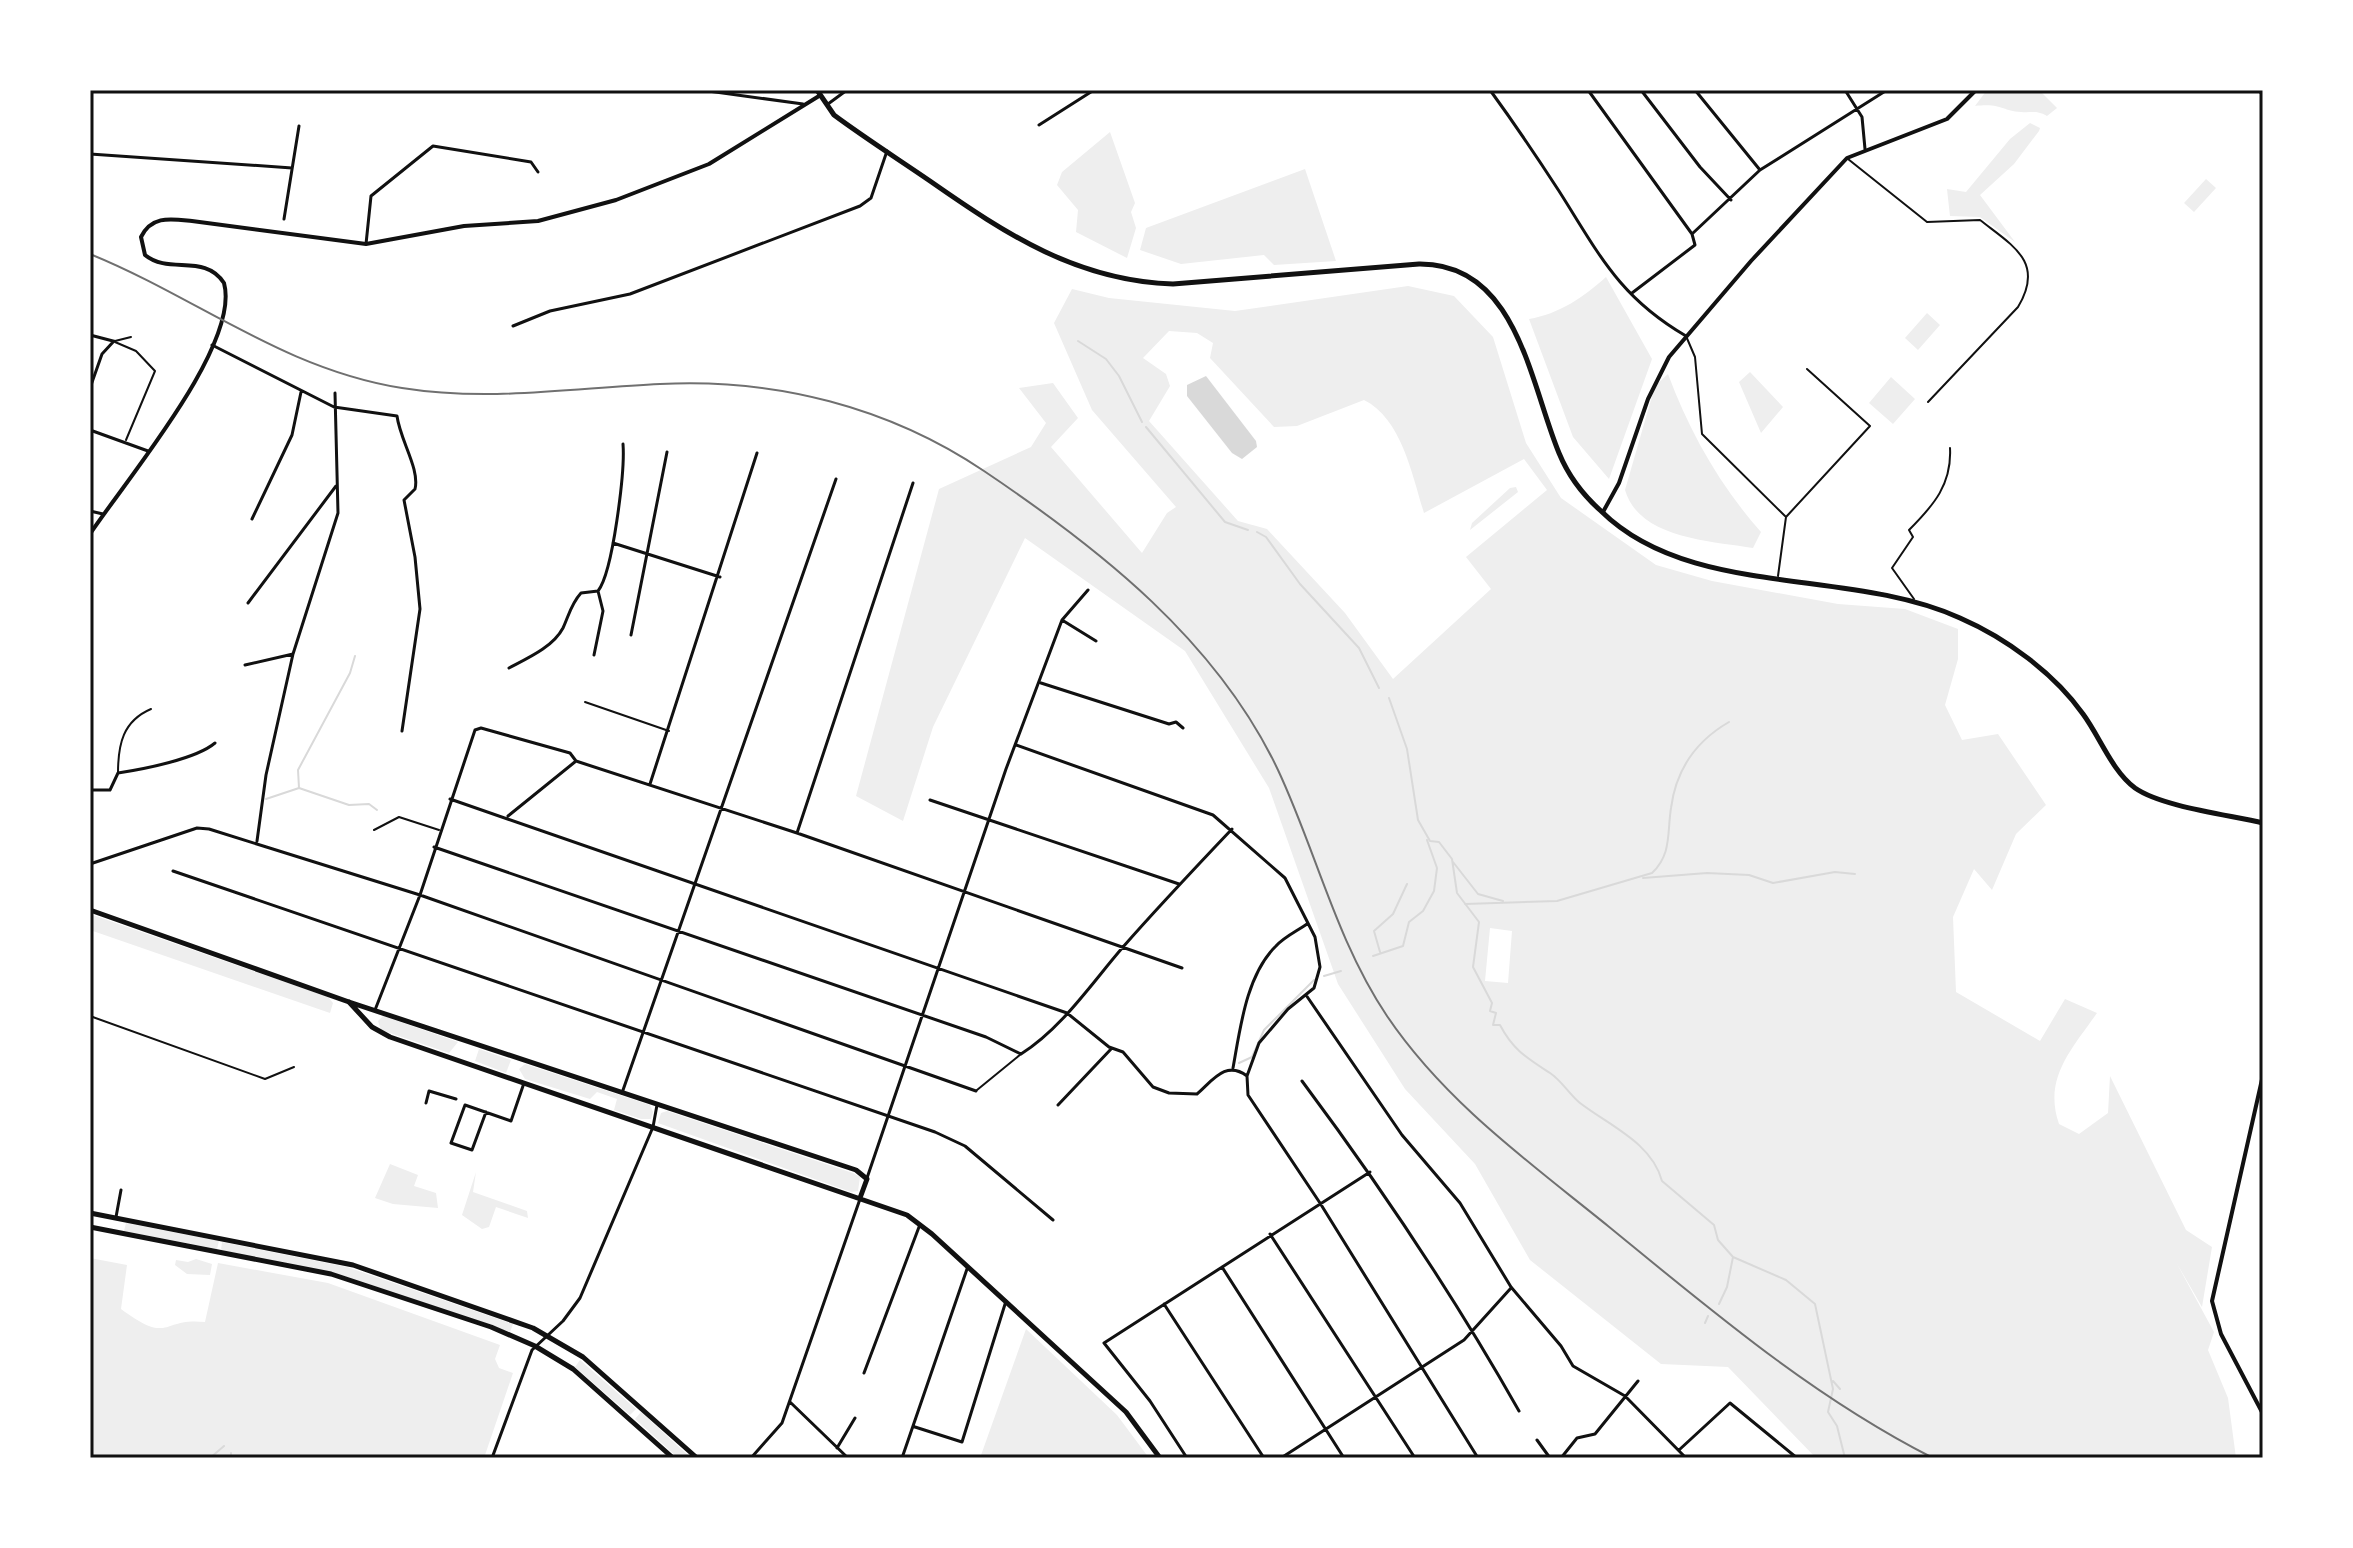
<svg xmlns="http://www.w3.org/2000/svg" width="2353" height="1548" font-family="'Crimson Pro',serif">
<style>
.green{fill:#eee;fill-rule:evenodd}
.water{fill:#d9d9d9}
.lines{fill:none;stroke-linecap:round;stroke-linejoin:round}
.stream{stroke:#d9d9d9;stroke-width:2}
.service{stroke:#111;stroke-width:2}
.pedestrian{stroke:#111;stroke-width:2}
.minor{stroke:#111;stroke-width:3}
.tertiary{stroke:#111;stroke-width:4}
.secondary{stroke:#111;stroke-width:5}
.primary{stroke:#111;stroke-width:5}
.rail{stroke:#707070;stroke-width:2}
.neatline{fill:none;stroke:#111;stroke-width:3}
</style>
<rect width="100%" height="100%" fill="#fff"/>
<path class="green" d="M1987,90H2039L2057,108L2047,116C2036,110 2032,113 2021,112C2001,111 2003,103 1975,106Z
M2030,123L2040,128L2039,131L2014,164L1980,195L2015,242L1980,217L1950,216L1947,189L1966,192L2010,139Z
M1110,132L1135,203L1131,212L1136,228L1127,258L1076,232L1078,210L1057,185L1062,172Z
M1305,169L1336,261L1274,265L1264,255L1181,264L1140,250L1146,228Z
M2206,179L2216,188L2194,212L2184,203Z
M1606,277L1652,359L1609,479L1573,437L1529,319C1559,314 1584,297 1606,277Z
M1408,286L1454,296L1493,337L1526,443L1561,498L1656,565L1712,581L1838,604L1905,609L1958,629V659L1945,705L1962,740L1998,734L2046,805L2016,834L1992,890L1974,869L1953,917L1956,992L2040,1041L2065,999L2097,1013C2072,1049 2043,1078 2059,1124L2079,1134L2108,1113L2110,1076L2186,1230L2212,1247L2202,1307L2176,1262L2214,1332L2208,1350L2228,1398L2236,1458H1816L1728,1367L1661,1364L1530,1260L1475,1164L1405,1089L1338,984L1269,788L1185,651L1025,538L933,727L903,821L856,796L939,489L1031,447L1046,423L1019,388L1053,383L1078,418L1051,447L1142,553L1167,513L1176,507L1092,410L1054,323L1072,289L1109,298L1235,311ZM1169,331L1197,333L1213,343L1210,358L1274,427L1297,426L1364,400C1402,419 1412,475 1424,513L1524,459L1547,490L1466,557L1491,589L1393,679L1345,613L1267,529L1238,521L1149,421L1170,386L1166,374L1143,358ZM1490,928L1512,931L1508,983L1485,981Z
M1927,313L1940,325L1918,350L1905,338Z
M1750,372L1783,407L1761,433L1739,382Z
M1668,374C1689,431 1720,486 1761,532L1753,548C1712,541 1639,539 1625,490L1655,386Z
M1891,377L1915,399L1893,424L1869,403Z
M1510,488L1516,487L1518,492L1470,530L1472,523Z
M90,914L328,997L333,1003L330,1013L90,930Z
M383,1016L458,1042L449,1053L381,1030L378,1021Z
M479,1049L511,1060L506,1073L475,1061Z
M525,1064L650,1105L653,1112L651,1119H641L614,1110L617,1099L597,1092L590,1099L525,1079L519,1069Z
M667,1111L853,1173L860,1177L858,1191L851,1192L658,1123L661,1113Z
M390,1164L418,1175L414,1186L436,1193L438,1208L393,1204L375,1198Z
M476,1172L473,1192L527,1211L528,1218L496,1207L489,1227L482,1229L462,1215Z
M126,1223L219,1241L217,1249L124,1231Z
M222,1242L347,1267L513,1324L510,1332L348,1277L221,1250Z
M90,1258L127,1265L121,1309C171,1346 160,1317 205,1322L218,1263L328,1283L500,1345L495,1359L499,1368L513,1373L484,1458H90Z
M196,1259L212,1264L210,1275L187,1274L175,1265L176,1260L188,1262Z
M1026,1329L1117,1415L1149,1458H980Z
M580,1360L636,1409L630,1415L575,1367Z
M641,1412L691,1458H678L635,1419Z"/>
<path class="water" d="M1206,376L1256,441L1257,447L1242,459L1232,453L1187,396V385Z"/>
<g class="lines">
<path class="stream" d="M1078,341L1106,359L1119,376L1142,422
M1146,427L1225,522L1248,530
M1257,532L1266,537L1300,584L1359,648L1379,688
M355,656L350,673L298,770L299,788L349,805L369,804L377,810
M1389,698L1407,749L1418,820L1430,841L1439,842L1452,859L1457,893L1479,922L1473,967L1492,1003L1490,1011L1496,1013L1493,1025H1500C1513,1050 1527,1058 1550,1073C1561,1080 1570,1095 1580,1103C1610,1126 1652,1143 1662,1181L1714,1225L1718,1240L1733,1257L1786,1280L1815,1304L1833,1389L1828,1412L1837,1426L1845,1458
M266,799L299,788
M1453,862L1478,894L1503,901
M1643,878L1707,873L1749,875L1773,883L1835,872L1855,874
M1465,904L1557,901L1652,873C1672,854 1667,833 1671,808C1676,770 1696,741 1729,722
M1380,952L1374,931L1393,914L1407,884
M1373,956L1403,946L1409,922L1423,911L1434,891L1437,868L1427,840
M1324,976L1341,971
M1239,1063L1252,1057L1264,1030L1314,980
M1719,1304L1727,1287L1733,1257
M1705,1323L1708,1316
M1833,1381L1840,1389
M210,1458L224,1446
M231,1458V1453"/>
<path class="service" d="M1848,159L1927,222L1980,220C2013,246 2045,262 2018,307L1928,402
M1686,336L1695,357L1702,434L1785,516
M115,341L131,337
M1778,576L1786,517L1870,426L1807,369
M1914,599L1892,568L1913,537L1909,530C1934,505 1952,484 1950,448
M585,702L669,731
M118,773C118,744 123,721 151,709
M374,830L399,817L439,830
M90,1016L265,1079L294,1067
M977,1090L1021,1054"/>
<path class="pedestrian" d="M115,342L136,351L155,371L126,440"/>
<path class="minor" d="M701,90L803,104
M987,90H990
M1490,90C1514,123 1537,157 1559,191C1599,254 1619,297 1686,336
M1588,90L1692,234
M1641,90L1700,167L1731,200
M1695,90L1760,170
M1845,90L1862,117L1865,149
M828,104L847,90
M1039,125L1094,90
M90,154L292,168
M284,219L299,126
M366,244L371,196L433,146L531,162L538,172
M1632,293L1695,245L1692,234L1760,170L1887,90
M513,326L550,311L630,294L860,206L871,198L887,151
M90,335L113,341
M212,345L334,407L397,416C400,440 420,469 415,489L404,500L415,557L420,609L402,731
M90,388L102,354L114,341
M90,430L148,451
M90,511L103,514
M252,519L292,435L301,392
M613,543L720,577
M248,603L336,486
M1062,620L1096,641
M631,635L667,452
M594,655L603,611L598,591C613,572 625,471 623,444
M245,665L293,654
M509,668C528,658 553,647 563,628C569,615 571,604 581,593L598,591
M1041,683L1169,724L1176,722L1183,728
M1016,745L1213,815L1285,878L1315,937L1320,967L1314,988L1288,1009L1259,1043L1247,1076L1248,1095L1320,1203L1478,1458
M650,784L757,453
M90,790H110L118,773C144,769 196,759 215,743
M450,799L1067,1013L1109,1047L1123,1052L1153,1087L1169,1093L1197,1094C1213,1080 1226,1060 1247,1076
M930,800L1179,884
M508,816L576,761L797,833L1182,968
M797,833L913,483
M257,841L266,775L293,654L338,513L335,393
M434,847L986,1037L1021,1054C1062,1028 1091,984 1123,947C1158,907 1195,868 1232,829
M90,864L197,828L209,829L420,895L976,1091
M173,871L935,1132L965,1146L1053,1220
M1306,995L1402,1135L1460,1203L1511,1287L1561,1346L1573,1366L1625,1396L1686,1458
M375,1010L420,895L475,730L481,728L570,753L576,761
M1233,1068C1240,1030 1246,975 1276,946C1284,937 1297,931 1307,924
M1302,1081C1381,1187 1454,1296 1519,1411
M622,1093L836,479
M426,1103L429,1091L456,1099
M1058,1105L1112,1048
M486,1112L472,1150L451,1143L465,1105L511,1121L524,1083
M867,1178L1006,769L1062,620L1088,590
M116,1217L121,1190
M1270,1234L1415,1458
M1222,1267L1344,1458
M1164,1304L1264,1458
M864,1373L919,1227
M790,1402L848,1458
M915,1427L962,1442L1006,1301
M1537,1440L1550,1458
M837,1448L855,1418
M1679,1450L1730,1403L1797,1458
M492,1458L532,1350L563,1321L580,1298L653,1127L657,1105
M751,1458L782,1423L860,1199
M902,1458L967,1269
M1187,1458L1150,1401L1104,1343L1370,1172
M1281,1458L1464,1340L1511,1288
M1561,1458L1577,1438L1595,1434L1638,1381"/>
<path class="tertiary" d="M2259,90L2263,94
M1603,512L1619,483L1648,399L1669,357L1751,261L1847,158L1947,119L1976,90
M90,534C125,481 241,345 224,283C205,253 169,275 145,255L141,237C152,215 171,219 192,221L366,244L464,226L538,221L616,200L709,164L819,96
M2263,1075L2212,1301L2221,1334L2263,1414"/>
<path class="secondary" d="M817,90L834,115C865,138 898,159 930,181C1006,234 1077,281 1173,284L1419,264C1517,263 1530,383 1559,453C1568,475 1583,495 1601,511C1690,599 1848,567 1960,618C2006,638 2054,673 2083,714C2100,737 2112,771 2135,788C2162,807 2230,815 2263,823
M90,910L349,1002L856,1170L867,1179L860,1198
M349,1002L372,1027L390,1037L907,1215L932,1234L1126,1412L1160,1458"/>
<path class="primary" d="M90,1213L353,1265L533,1328L583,1357L697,1458
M90,1227L331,1274L491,1327L535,1346L573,1369L673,1458"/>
<path class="rail" d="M90,254C198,298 283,369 402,388C489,402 573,388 660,384C775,378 889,407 984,471C1100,549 1217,641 1278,770C1316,851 1336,940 1387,1016C1445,1102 1529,1162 1608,1226C1712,1311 1813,1397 1933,1458"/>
</g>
<rect width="2353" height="1548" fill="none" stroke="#ffffff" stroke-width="184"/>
<rect x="92" y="92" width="2169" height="1364" class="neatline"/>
</svg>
